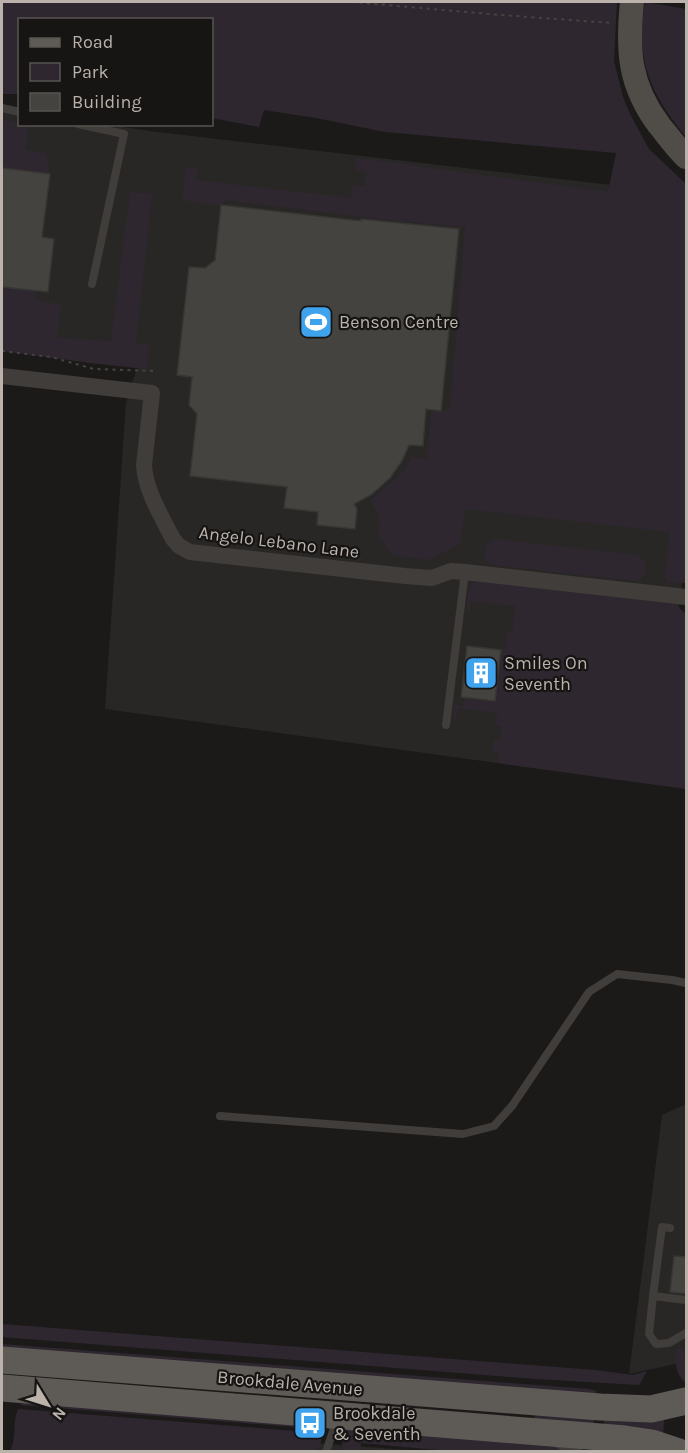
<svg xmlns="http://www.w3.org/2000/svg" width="688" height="1453" font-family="Karla,sans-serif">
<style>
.built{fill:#282725}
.green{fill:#2f2730}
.building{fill:#454340;stroke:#373633;stroke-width:1.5}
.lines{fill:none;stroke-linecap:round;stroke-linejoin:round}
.path{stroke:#474340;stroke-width:2;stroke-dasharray:3 4.5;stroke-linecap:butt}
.lane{stroke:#403d3a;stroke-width:8}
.street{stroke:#403d3a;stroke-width:16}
.secondary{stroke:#504c48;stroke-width:24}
.primary{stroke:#5e5b56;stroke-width:27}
.labels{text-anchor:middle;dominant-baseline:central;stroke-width:4.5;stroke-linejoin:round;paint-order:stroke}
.poi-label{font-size:18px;fill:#bab2ab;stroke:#161514;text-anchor:start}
.street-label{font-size:18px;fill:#bab2ab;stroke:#161514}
</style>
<rect width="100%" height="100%" fill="#1b1a19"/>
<path class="built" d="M2,107L19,110L20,124L108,125L157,132L646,189L686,552L657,785L105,709L126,403L137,368L2,350Z
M686,1104V1359L675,1364L629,1374L662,1115Z
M302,1442L421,1451L299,1452Z"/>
<path class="green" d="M2,2H617L614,61L623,97L630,114L649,149L686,184V583L668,582L665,575L670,532L465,509L460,544L429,560L392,555L378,534L380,519L371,500L405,470L412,457L427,460L431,412L450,410L465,227L388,220L225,200L220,206L182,200L186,167L198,168L197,180L351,198L353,186H365L367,172L355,170L357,158L608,192L616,153L385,132L316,118L264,110L259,127L212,118V20H20L19,94H2Z
M645,2L686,9V137C650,93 635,59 645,2Z
M2,119L27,125L26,150L46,153L50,174L2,169Z
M130,192L152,194L136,343L149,345L147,369C98,365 50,357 2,351V287L37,291L36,301L61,304L57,338L111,341Z
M494,539L637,555C649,561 650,575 637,581L491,565L485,560C484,550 485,544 494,539Z
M476,581L675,604L686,614V789L498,763L499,753L492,751L494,740H500L502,726L495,725L497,713L458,708L456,720L453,717L455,705L463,706L464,699L495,702L501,650H505L507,632H512L515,606L471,601L469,613L467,611C468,601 466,586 476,581Z
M2,1324L595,1370L633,1375L647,1371L639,1385L536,1379L2,1337Z
M2,1344L589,1389L596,1391V1399L2,1351Z
M681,1348L686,1356V1383C675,1373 675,1364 677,1350Z
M25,1401L315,1422L319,1429L20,1405Z
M18,1409L321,1433C322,1441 321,1446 314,1452L10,1451C17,1439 12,1422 18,1409Z
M535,1411L595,1416L593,1427L534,1422Z
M604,1417L649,1420H664L663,1434L604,1428Z
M351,1425L536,1440L566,1451H448L361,1443L360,1451L345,1452C339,1442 344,1433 351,1425Z"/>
<path class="building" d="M2,168L50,174L42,237L54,239L48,292L2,287Z
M221,205L361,221V219L459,229L441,411L426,409L423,446L409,445L402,461L390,478L371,495L354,504L357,509L355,529L317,525L318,512L284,508L287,487L190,476L197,414L189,405L192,377L177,375L189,267L205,268L215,260Z
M467,646L501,650L495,701L461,697Z
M674,1256L687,1257V1294L670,1292Z"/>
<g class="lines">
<path class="path" d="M352,2L501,15L612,23
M2,351L51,357L94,369L154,371"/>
<path class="lane" d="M2,108L20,112
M78,124L124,134L92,284
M446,725L465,572
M220,1116L463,1134L494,1126L512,1106L589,992L617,974L672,980L686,983
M670,1228L662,1227L653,1296L686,1300
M653,1296L649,1334L656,1344L669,1343L686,1333
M326,1452L333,1431L334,1418"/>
<path class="street" d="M2,376L152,393L144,465C145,490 162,517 173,539L179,546L190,552L405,576L432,578L451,571L465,572L686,597
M552,1437L565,1443L575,1452"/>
<path class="secondary" d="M632,2C627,50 629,85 659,125C668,136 676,147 686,157"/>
<path class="primary" d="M2,1360L600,1407L651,1409L686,1401
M2,1388L625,1439L652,1443L679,1452"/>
</g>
<defs>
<g id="stadium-square" transform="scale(1.725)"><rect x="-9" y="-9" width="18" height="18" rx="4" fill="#3ea2ed" stroke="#161514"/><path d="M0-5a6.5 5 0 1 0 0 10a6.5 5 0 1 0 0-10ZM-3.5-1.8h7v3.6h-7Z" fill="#fff"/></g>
<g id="building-square" transform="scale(1.725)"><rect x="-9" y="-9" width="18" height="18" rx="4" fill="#3ea2ed" stroke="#161514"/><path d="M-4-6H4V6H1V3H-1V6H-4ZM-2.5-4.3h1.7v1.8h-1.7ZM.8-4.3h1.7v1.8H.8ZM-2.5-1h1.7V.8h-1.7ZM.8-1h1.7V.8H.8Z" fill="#fff"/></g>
<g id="bus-square" transform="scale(1.725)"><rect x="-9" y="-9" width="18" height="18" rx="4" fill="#3ea2ed" stroke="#161514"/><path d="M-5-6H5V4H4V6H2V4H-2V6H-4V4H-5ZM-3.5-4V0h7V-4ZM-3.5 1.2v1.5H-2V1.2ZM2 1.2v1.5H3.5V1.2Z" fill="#fff"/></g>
</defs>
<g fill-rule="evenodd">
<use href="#stadium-square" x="316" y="322"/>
<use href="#building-square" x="481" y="673"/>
<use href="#bus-square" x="310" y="1423"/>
</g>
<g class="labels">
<g class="poi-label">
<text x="339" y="322">Benson Centre</text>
<text x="504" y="663">Smiles On<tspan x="504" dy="21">Seventh</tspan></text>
<text x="333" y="1413">Brookdale<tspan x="333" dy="21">&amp; Seventh</tspan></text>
</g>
<g class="street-label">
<text transform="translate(279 542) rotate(7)">Angelo Lebano Lane</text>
<text transform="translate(290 1383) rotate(5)">Brookdale Avenue</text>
</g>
</g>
<rect width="688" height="1453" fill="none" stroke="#bab2ab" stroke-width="6"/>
<rect x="18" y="18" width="195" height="108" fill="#161514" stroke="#585450" stroke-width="1.5"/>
<rect x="30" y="38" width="30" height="9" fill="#5e5b56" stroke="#585450" stroke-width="1.5"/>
<text x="72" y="48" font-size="18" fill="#bab2ab">Road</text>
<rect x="30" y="63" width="30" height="18" fill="#2f2730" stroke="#585450" stroke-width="1.5"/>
<text x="72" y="78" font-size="18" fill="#bab2ab">Park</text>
<rect x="30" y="93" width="30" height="18" fill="#454340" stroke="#585450" stroke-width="1.5"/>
<text x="72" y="108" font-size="18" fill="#bab2ab">Building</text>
<g transform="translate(48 1405) rotate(128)" stroke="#161514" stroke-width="4.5" paint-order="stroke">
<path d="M0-4.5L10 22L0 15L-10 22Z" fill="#bab2ab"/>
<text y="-9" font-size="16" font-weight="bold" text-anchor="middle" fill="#bab2ab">N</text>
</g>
</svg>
